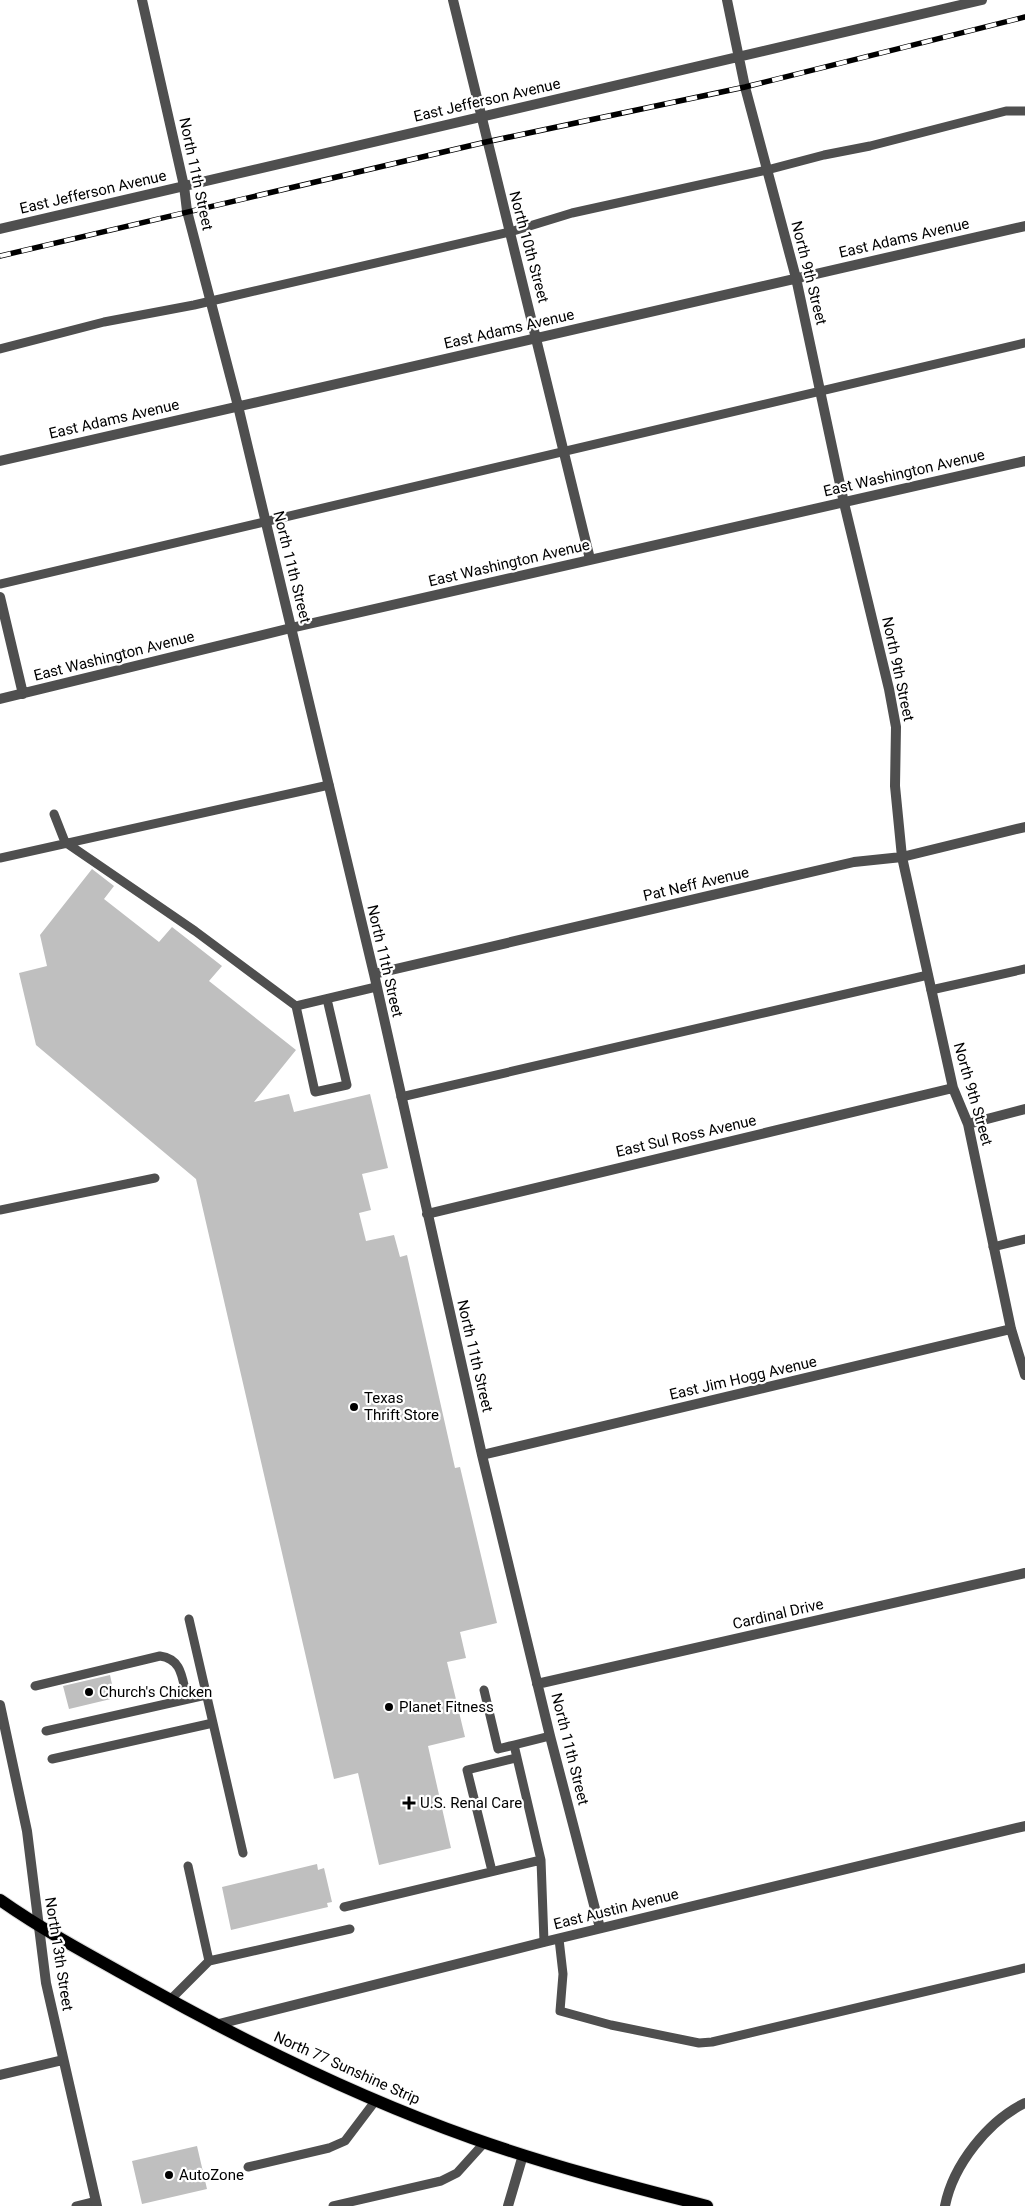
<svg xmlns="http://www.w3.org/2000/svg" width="1025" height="2206" font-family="Roboto,sans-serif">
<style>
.building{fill:#bfbfbf}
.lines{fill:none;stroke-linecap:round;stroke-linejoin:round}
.primary-casing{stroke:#dbdbdb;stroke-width:14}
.service{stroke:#4f4f4f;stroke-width:9}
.minor{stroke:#4f4f4f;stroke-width:10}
.tertiary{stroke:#4f4f4f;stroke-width:10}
.primary{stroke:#000;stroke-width:12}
.rail-casing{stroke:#000;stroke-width:5.5}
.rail{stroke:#fff;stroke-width:4;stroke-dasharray:11;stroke-linecap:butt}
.poi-dot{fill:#000;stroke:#fff;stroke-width:2}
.labels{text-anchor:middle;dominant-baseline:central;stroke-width:4.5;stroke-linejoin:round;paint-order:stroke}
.street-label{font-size:15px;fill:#000;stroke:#fff}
.poi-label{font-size:15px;fill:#000;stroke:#fff;text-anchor:start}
</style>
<rect width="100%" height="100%" fill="#fff"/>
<path class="building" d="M92,869L114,886L104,899L159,942L172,927L222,966L209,981L296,1050L254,1102L289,1094L294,1112L370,1094L388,1168L362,1174L371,1210L359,1213L366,1241L394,1235L400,1257L407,1255L455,1468L460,1467L497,1623L460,1632L466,1658L447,1662L465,1737L428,1746L451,1848L379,1865L358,1773L334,1779L196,1179L36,1045L19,973L47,966L40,935Z
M110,1675L115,1698L69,1709L63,1686Z
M317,1864L318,1870L324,1868L332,1902L327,1903L328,1907L231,1930L222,1887Z
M197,2146L207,2189L142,2204L132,2161Z"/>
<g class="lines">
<g class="primary-casing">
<path id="primary" d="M0,1900C47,1933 97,1959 147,1987C251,2045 359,2098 472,2138C548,2165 628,2186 707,2206"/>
</g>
<path class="service" d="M0,349L104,322L194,305L510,232L572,213L767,170L824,155L870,146L1006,111H1025
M0,584L1025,343
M54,814L65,842L195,931L296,1006L376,987
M0,858L329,785
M931,990L1025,969
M296,1006L315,1092L347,1085L327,999
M401,1097L928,975
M0,1210L155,1178
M993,1247L1025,1239
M189,1619L243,1853
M35,1686L160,1656C183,1659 182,1680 187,1698
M484,1690L498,1749L514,1745
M46,1731L206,1695
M52,1759L213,1723
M541,1860L514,1745L550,1736
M188,1866L209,1961L350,1929
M492,1871L467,1770L516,1758
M344,1907L541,1860L544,1942
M559,1939L563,1974L560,2011L611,2025L699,2043L712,2042L1025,1968
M170,2000L209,1961
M248,2167L329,2148L345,2141L376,2100
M76,2206L96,2201
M333,2206L441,2181L457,2173L485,2142"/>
<path class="minor" d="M142,0L184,186L187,211L238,406L374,974L482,1455L550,1736L600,1928
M453,0L590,559
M727,0L745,87L796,278L844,503L889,689L896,727L895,786L902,857L953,1088L968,1124L1011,1329L1025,1375
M0,229L982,0
M0,461L1025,226
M0,597L23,694
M0,699L291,628L1025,461
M374,974L854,862L902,857L1025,827
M968,1124L1025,1109
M427,1214L953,1088
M482,1455L1011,1329
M537,1684L1025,1573
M508,2206L523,2155
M945,2206C953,2165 988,2121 1025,2103"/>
<path class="tertiary" d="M0,1705L27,1831L46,1983L97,2206
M215,2025L544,1942L1025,1826
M0,2075L63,2060"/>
<use href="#primary" class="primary"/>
<g class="rail-casing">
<path id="rail" d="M0,256L486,142L745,87L1025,17"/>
</g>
<use href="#rail" class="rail"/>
</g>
<g class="poi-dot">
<circle cx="354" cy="1407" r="5"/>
<circle cx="89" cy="1692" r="5"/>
<circle cx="389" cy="1707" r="5"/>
<path d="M406.5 1795.5h5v5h5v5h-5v5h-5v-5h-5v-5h5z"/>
<circle cx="169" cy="2175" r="5"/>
</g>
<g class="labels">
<g class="street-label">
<text transform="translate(487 100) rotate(-13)">East Jefferson Avenue</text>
<text transform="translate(196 174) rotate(78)">North 11th Street</text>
<text transform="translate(93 192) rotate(-13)">East Jefferson Avenue</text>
<text transform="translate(904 238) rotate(-13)">East Adams Avenue</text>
<text transform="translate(529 247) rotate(75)">North 10th Street</text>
<text transform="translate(809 273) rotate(76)">North 9th Street</text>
<text transform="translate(509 329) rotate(-13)">East Adams Avenue</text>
<text transform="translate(114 419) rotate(-13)">East Adams Avenue</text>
<text transform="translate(904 473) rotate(-13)">East Washington Avenue</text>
<text transform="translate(509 563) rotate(-13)">East Washington Avenue</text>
<text transform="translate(292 567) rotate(76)">North 11th Street</text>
<text transform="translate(114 656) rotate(-14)">East Washington Avenue</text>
<text transform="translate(898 669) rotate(78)">North 9th Street</text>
<text transform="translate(696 884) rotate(-13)">Pat Neff Avenue</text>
<text transform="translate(385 961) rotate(77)">North 11th Street</text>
<text transform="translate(973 1094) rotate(74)">North 9th Street</text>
<text transform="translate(686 1136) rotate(-13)">East Sul Ross Avenue</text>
<text transform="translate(475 1356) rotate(77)">North 11th Street</text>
<text transform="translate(743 1378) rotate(-13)">East Jim Hogg Avenue</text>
<text transform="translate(778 1614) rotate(-13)">Cardinal Drive</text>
<text transform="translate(570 1749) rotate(76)">North 11th Street</text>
<text transform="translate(616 1909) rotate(-14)">East Austin Avenue</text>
<text transform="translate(59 1954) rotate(81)">North 13th Street</text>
<text transform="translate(347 2068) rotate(24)">North 77 Sunshine Strip</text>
</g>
<g class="poi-label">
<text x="364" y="1398">Texas<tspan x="364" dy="17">Thrift Store</tspan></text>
<text x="99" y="1692">Church's Chicken</text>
<text x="399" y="1707">Planet Fitness</text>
<text x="420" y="1803">U.S. Renal Care</text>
<text x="179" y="2175">AutoZone</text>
</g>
</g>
</svg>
